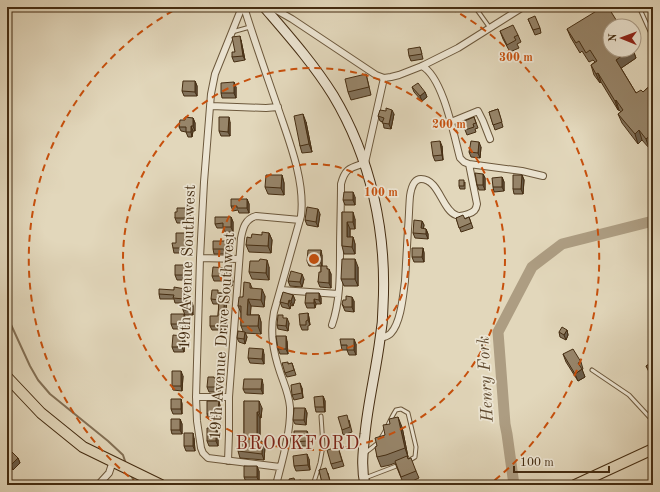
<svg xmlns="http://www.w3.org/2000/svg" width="660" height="492" font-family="'Old Standard TT',serif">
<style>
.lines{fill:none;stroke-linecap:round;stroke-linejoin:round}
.stream{stroke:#837055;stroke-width:2}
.river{stroke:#ad9d82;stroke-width:11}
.lane-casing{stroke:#6c583c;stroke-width:5}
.street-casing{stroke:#6c583c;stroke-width:8}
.secondary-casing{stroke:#452d12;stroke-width:11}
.primary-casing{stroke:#452d12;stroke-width:12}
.lane{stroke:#ece5d3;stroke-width:3}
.street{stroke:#ece5d3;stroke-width:6}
.secondary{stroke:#ece5d3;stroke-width:9}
.primary{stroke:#e2d7bb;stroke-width:10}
.wall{fill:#82725b;stroke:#452d12}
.shaded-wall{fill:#6a5d4a;stroke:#452d12}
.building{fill:#97856a;stroke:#452d12}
.ring{fill:none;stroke:#c7500d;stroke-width:2;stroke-dasharray:7 5}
.labels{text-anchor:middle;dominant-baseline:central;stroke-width:3.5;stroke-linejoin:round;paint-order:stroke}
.street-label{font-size:16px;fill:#452d12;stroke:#ece5d3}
.water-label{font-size:17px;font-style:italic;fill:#5f492e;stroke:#ece5d3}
.quarter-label{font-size:18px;letter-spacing:1px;fill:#7a1f14;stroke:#ece5d3}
.centre{fill:#c7500d;stroke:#ece5d3;stroke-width:2}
.ring-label{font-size:12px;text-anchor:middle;font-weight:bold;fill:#c7500d;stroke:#ece5d3;stroke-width:3.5;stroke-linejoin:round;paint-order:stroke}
</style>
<rect width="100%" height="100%" fill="#e2d7bb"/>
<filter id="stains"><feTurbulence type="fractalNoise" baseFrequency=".005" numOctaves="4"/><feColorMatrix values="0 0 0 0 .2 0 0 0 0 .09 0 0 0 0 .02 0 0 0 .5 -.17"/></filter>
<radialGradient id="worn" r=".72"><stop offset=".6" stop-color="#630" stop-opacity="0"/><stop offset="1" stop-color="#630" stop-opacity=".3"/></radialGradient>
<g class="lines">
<path class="stream" d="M7,316L30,366L38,380L50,394L108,441L123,455L126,464
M131,475L136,485"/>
<path class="river" d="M514,485L507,434L505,424L498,332L532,267L562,244L653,221"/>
<g class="lane-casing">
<path id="lane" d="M475,7L490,28
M639,7L653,38
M232,32L250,27
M592,370L629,395L653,421
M381,438C387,429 390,419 396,410L401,409L408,413L416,447L415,457L410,460
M365,453L378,443
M365,478L399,465
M313,485L320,463L323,446L321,416"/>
</g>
<g class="street-casing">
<path id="street" d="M242,7L215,74L211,94L204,182L200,258L196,397L197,421L201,448L203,453L208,458L280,467
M244,7C255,43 268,79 280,114C291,146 305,183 301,216L274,312C270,333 273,351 280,372C284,384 289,394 290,407C291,432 282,461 276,485
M271,7L292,19L376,75L384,78L391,77L399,75L422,66L458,48L523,7
M211,106L266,108L278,107
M451,122L478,111L483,121L490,139
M469,164L522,171L543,176
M200,258L239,259
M281,290L338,294
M332,325C340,302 340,276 340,252C340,229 341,207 341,184C345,168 350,168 365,163L384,78
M381,338C384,337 389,336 391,333C401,322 403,296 405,281C406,263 407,246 408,229C409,218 409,207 410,196C411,189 413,179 421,179C439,179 442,210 456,215C459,217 465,215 468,214C474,212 476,210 477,204L469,164L464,162L460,158C454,136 443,77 422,66
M196,397H229
M228,461L229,434V397L241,238C243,228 245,219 256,216L300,220
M98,485L109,473L113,461"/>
</g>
<g class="secondary-casing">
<path id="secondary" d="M264,7C288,35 313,63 333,95C371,158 387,233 383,306C383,317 382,328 380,339C376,371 368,402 365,434C363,451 361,468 365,485"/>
</g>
<g class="primary-casing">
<path id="primary" d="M7,377L41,413L83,447L161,485
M575,485L653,449"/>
</g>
<use href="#lane" class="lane"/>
<use href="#street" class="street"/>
<use href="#secondary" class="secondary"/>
<use href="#primary" class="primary"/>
</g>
<path class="wall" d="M491,7H500V8L494,11Z
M528,19L540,28L541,33L535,35Z
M567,29L610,50H633L636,58L621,68L636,93L643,92L653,83V145L649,148L642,140L638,144L622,123L618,114L621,112L619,110H618L601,82L600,83L594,75L591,65L595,62L593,60L589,62L582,51L580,53L571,38Z
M500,31L518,35L521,42L517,44L519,48L510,52L503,39Z
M241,40L245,60L234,62L232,57L235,52Z
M420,47L423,59L411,61L409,56Z
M366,74L368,82L371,95L351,100L348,92Z
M195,81L197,86V96H184L182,91Z
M236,87V98H222L221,93Z
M412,87L425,92L427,97L422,101L414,92Z
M498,109L503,127L495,130L489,112Z
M394,114L391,129L384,128L383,122L380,121L378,116Z
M474,117L478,128L475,129L476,132L467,135L462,122Z
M193,118L195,123V131H193L192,137H188L186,132L181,131L179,127L185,120Z
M230,122V136H221L219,131Z
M306,122L312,152L302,153L300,146Z
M442,146L443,160L435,161L433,156Z
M481,147L480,158L471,157L469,152Z
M483,174L485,178V190H479L477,185Z
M282,175L284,183V195L268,194L265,187Z
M522,175L524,180L523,194H514L513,189Z
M502,177L504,182V191L494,192L493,187Z
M465,182V189H460L459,186Z
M355,197V205H345L343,200Z
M247,199L249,204V213H239L238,210L233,211L231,206Z
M188,208L190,213V223H177L175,218L177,212Z
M342,212L355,219V229H350V237H353L355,244V254H344L342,246Z
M320,214L318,227L307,225L305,220Z
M231,217L233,222V232H225L224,228H217L215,224Z
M469,217L473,228L461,232L456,218L465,219Z
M422,221L424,225L423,229H426L428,234V239L415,238L413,233Z
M269,233L272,240L271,253L249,252L246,245L251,238Z
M187,238V253H174L173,248L176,243Z
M235,238L234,245L228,244L227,242Z
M226,241L228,246V254H214L213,249Z
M423,248L424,253V262H414L412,257Z
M322,255V266L328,269L331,274V288L320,287L318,282L321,272V266H309L307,261Z
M259,261L269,267V280L252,279L249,272Z
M185,265L187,269V280H177L175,275Z
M358,267V286H344L341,279Z
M228,272V276L233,281L232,286H227L225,281H214L212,276Z
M304,279L302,287L290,286L288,281Z
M250,283L252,288L265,296L264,307L251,306L250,315H259L261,322V334L245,333L247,337L245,344L239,342L237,338L243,331L241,326V313L238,306Z
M185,289L186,293V301L192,302L193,306V315H185L183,310V303H175L174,299H160L159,294L174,290Z
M219,293H225L227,298L226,311V330H212L210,326L218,316L219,304H213L211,299Z
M319,293L321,298V304H316L315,308H307L305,303Z
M293,295L295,300L293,306L291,305L290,309L282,307L280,302Z
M354,301V312L345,311L342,304Z
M308,313L309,318L310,325L308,326V330H302L300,325Z
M186,319V329H173L171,324Z
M289,323L288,331L278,329L277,325Z
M567,330L568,335L566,340L560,337L559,332Z
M185,341L184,352H174L172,347Z
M287,341L288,354H280L278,349Z
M356,344V355H349L347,350H342L341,345Z
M264,354V364L250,363L248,358Z
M563,354L581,362L583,369L582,370L585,377L578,381L566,362Z
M653,362V379L648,370L646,366Z
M292,363L296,375L287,377L285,373L288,364Z
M183,376L182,391L173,390L172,386Z
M215,378L221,383V392H209L207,387Z
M263,384V394L245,393L243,389Z
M302,388L303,398L294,400L292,395Z
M323,396L325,401V412H316L315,407Z
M181,399L182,404V414H173L171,409Z
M219,401L220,406V415H218V419H208L207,414Z
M244,401L262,408L261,418H260V441L265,447L264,460L240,458L238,451L244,440Z
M305,408L307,413L306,425L295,424L293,420Z
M180,419L182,424V434H172L171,430Z
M349,420L352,432L343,435L342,430Z
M402,427L408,457V458L416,471L419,478L404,485L395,463L390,465L381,467L377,457V446L385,435Z
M216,428L218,433V446H209L207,441Z
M307,431L309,436V446H296L294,442Z
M194,438L195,451H186L184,446Z
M338,447L344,466L333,469L331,464Z
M7,451L18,458L20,463L13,470L7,464Z
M309,459L310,470L296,471L294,466Z
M319,470L328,473L331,485H323Z
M259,471V482H246L244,477Z"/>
<path class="shaded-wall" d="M240,36L241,40L245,60L243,56Z
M630,50H633L636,58L620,69L616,60Z
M598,73L601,82L600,83L596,74Z
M195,81L197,86V96L195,92Z
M234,82L236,87V98L234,93Z
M425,92L427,97L422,101L420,96Z
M616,100L619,110H618L615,101Z
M392,110L394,114L391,129L389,124Z
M303,114L306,122L312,152L309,144Z
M229,117L230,122V136L228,132Z
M193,118L195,123V131L193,126Z
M191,126L193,131L192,137L191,132Z
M639,130L642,140L638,144L635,134Z
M653,133V145L649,148L646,139Z
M440,141L442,146L443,160L442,155Z
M479,142L481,147L480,158L478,153Z
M483,174L485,178V190L483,185Z
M282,175L284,183V195L281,188Z
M522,175L524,180L523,194L521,189Z
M502,177L504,182V191L502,187Z
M353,192L355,197V205L353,200Z
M247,199L249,204V213L247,208Z
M188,208L190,213V223L188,218Z
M318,209L320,214L318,227L316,222Z
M353,212L355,219V229L353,222Z
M231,217L233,222V232L231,227Z
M422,221L424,225L423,233L421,228Z
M347,222L350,229V244L347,237Z
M426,229L428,234V239L426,234Z
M186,233L187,238V253L186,248Z
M269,233L272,240L271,253L268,246Z
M234,236L235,238L234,245Z
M353,237L355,244V254L352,247Z
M226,241L228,246V254L226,249Z
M423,248L424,253V262L422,257Z
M321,250L322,255V266L320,261Z
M355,259L358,267V286L355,279Z
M267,260L269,267V280L266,273Z
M185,265L187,269V280L185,275Z
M227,268L228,272V281L226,276Z
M329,269L331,274V288L329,283Z
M302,274L304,279L302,287L300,282Z
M231,276L233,281L232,286L231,282Z
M185,289L186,293V303L184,299Z
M262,289L265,296L264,307L261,300Z
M225,293L227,298L226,311V330L224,326V307Z
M319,293L321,298V304L319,300Z
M293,295L295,300L293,306L291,301Z
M352,297L354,301V312L352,307Z
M248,299L251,306L250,322L247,315Z
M314,299L316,304L315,308L314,303Z
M289,300L291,305L290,309L288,304Z
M192,302L193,306V315L191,310Z
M308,313L309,318L310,325L308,320Z
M184,314L186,319V329L184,324Z
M259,315L261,322V334L258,326Z
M287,318L289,323L288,331L286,326Z
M567,330L568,335L566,340L564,335Z
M245,332L247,337L245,344L244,339Z
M183,336L185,341L184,352L182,347Z
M286,336L287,341L288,354L286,349Z
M354,339L356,344V355L354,350Z
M263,349L264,354V364L262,359Z
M582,369L585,377L578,381L575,374Z
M181,371L183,376L182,391L181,386Z
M220,378L221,383V392L219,387Z
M262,379L263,384V394L261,389Z
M300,383L302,388L303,398Z
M323,396L325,401V412L324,407Z
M181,399L182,404V414L181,409Z
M219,401L220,406V415L218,410Z
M259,401L262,408L261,418L259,412Z
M305,408L307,413L306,425L304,420Z
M216,410L218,415V419L216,414Z
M257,412L260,418V447L257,441Z
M398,417L402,427L408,457L405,448Z
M180,419L182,424V434L180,430Z
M216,428L218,433V446L216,441Z
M307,431L309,436V446L307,441Z
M193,433L194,438L195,451L193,446Z
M262,441L265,447L264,460L262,454Z
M307,454L309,459L310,470L308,465Z
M18,458L20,463L13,470L11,465Z
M257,466L259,471V482L257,477Z"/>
<path class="building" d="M603,7H608L620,26H610V50H630L616,60L636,93L641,90L643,92L653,83V133L646,139L639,130L635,134L618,114L623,110L616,100L615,101L598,73L596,74L591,65L597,61L590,50L586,53L579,41L576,43L567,29Z
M535,16L540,28L533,30L528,19Z
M513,25L518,35L514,37L516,40L507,45L500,31Z
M240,36L243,56L232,57V52H235L232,37Z
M420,47L422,54L409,56L408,49Z
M366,74L369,87L348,92L345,79Z
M183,81H195V92L182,91Z
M234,82V93H221V83Z
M418,83L425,92L420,96L412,87Z
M386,108L392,110L389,124L382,123L384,118L378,116L380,110L386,111Z
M498,109L502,122L493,125L489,112Z
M303,114L309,144L300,146L294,116Z
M185,117L193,118V126H191V132H186V127H179L180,120H185Z
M219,117H229L228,132L219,131Z
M474,117L476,123L473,124L474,127L465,130L462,122Z
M440,141L442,155L433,156L431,142Z
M471,141L479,142L478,153L469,152Z
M475,173L483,174V185H477Z
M266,175H282L281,188L265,187Z
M513,175H522L521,189H513Z
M502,177V187H493L492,178Z
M459,180H464V186H459Z
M344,192H353V200H343Z
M231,199H247V208H237V206H231Z
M307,207L318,209L316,222L305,220Z
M177,208H188V218H175V212H177Z
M342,212H353V222H347V237H353L352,247L342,246Z
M463,215L465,219L469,217L471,223L459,228L456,218Z
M215,217H231V227H223V223L215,224Z
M414,220L422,221L421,228L426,229V234L413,233Z
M262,232L269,233L268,246L246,245L247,237L251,238L252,234L262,235Z
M176,233H186V248H173L172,243H176Z
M228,235L234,236V242H227Z
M213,241H226V249H213Z
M412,248H423L422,257H412Z
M308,250H321L320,261H307Z
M260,259L267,260L266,273L249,272L250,261H259Z
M342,259H355V279H341Z
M175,265H185V275H175Z
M321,266H327V269H329V283L318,282L319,272H321Z
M213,267L227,268L226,276H231V282L225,281V276H212Z
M291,271L302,274L300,282L288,281Z
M244,282L250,283V288L262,289L261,300L248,299L247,315H259L258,326H241V306H238L239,297H243Z
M174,287L185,289L184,299L173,298L174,295L159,294V289L174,290Z
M212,290H218V293H225L224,307V326H210V316H218L219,300L211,299Z
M283,292L293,295L291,301L289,300L288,304L280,302Z
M306,293H319V300L314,299V303H305Z
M346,296L352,297V307H344L343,305L342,304L343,300H346Z
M183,301L192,302L191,310H183Z
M308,313V320L306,321V325H300L299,314Z
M171,314H184V324H171Z
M278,315H283V318H287L286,326L277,325Z
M562,327L567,330L564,335L559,332Z
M238,331L245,332L244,339L237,338Z
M173,335L183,336L182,347H172Z
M276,336H286V349H278Z
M340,339H354V350H347V345H341Z
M249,348L263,349L262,359L248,358Z
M573,349L581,362L578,363L582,369L575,374L563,354Z
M288,362V364L292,363L294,370L285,373L282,363Z
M653,362V374L652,375L646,366Z
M172,371H181V386H172Z
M208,377H214V378H220L219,387H207Z
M244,379H262L261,389H243Z
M300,383L302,393L292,395L291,385Z
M323,396L324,407H315L314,397Z
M171,399H181V409H171Z
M207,401H219L218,410H216V414H207Z
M244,401H259V412H257V441H262V454L238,451V440H244Z
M294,408H305L304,420H293Z
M347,415L350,427L342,430L338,417Z
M398,417L405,448L386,455L377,457L375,447L377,446L375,438L385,435L383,425L390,424L389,419Z
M171,419H180V430H171Z
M207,428H216V441H207Z
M294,431H307V441L294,442Z
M184,433H193V446H184Z
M338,447L342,461L331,464L327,450Z
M9,449L18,458L11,465L7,461V451Z
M307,454L308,465L294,466L293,456Z
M407,456L408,459L411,458L416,471L401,477L395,461Z
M244,466H257V477H244Z
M326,468L330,481L322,483L319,470Z
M294,478L295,481L301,480L302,485H290L289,479Z"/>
<g class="ring">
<circle cx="314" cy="259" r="95"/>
<circle cx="314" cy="259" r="191"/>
<path d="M138 484A286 286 0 0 1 178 8M450 8A286 286 0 0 1 490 484"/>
</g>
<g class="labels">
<g class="street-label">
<text transform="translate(188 267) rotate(-88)">19th Avenue Southwest</text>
<text transform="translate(223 336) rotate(-86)">19th Avenue Drive Southwest</text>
</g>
<g class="water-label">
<text transform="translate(486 379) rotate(-93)">Henry Fork</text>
</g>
<g class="quarter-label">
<text x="298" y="444">BROOKFORD</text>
</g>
</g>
<circle cx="314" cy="259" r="6" class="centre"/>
<g class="ring-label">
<text x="516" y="61">300 m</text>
<text x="449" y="128">200 m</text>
<text x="381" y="196">100 m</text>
</g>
<rect width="660" height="492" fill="none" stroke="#e2d7bb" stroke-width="24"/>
<rect x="8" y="8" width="644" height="476" fill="none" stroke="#452d12" stroke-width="2"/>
<rect x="12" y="12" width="636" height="468" fill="none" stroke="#452d12"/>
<g transform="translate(622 38) rotate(271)"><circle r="19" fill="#ece5d3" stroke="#a99b86"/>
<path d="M0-3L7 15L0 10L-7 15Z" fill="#8f2418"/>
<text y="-6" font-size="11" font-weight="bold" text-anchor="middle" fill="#452d12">N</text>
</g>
<path d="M514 466v6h95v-6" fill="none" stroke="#452d12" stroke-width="2"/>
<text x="520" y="466" font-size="12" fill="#452d12" stroke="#ece5d3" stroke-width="3" paint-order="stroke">100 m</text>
<rect width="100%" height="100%" filter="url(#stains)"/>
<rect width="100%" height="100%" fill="url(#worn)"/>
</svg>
